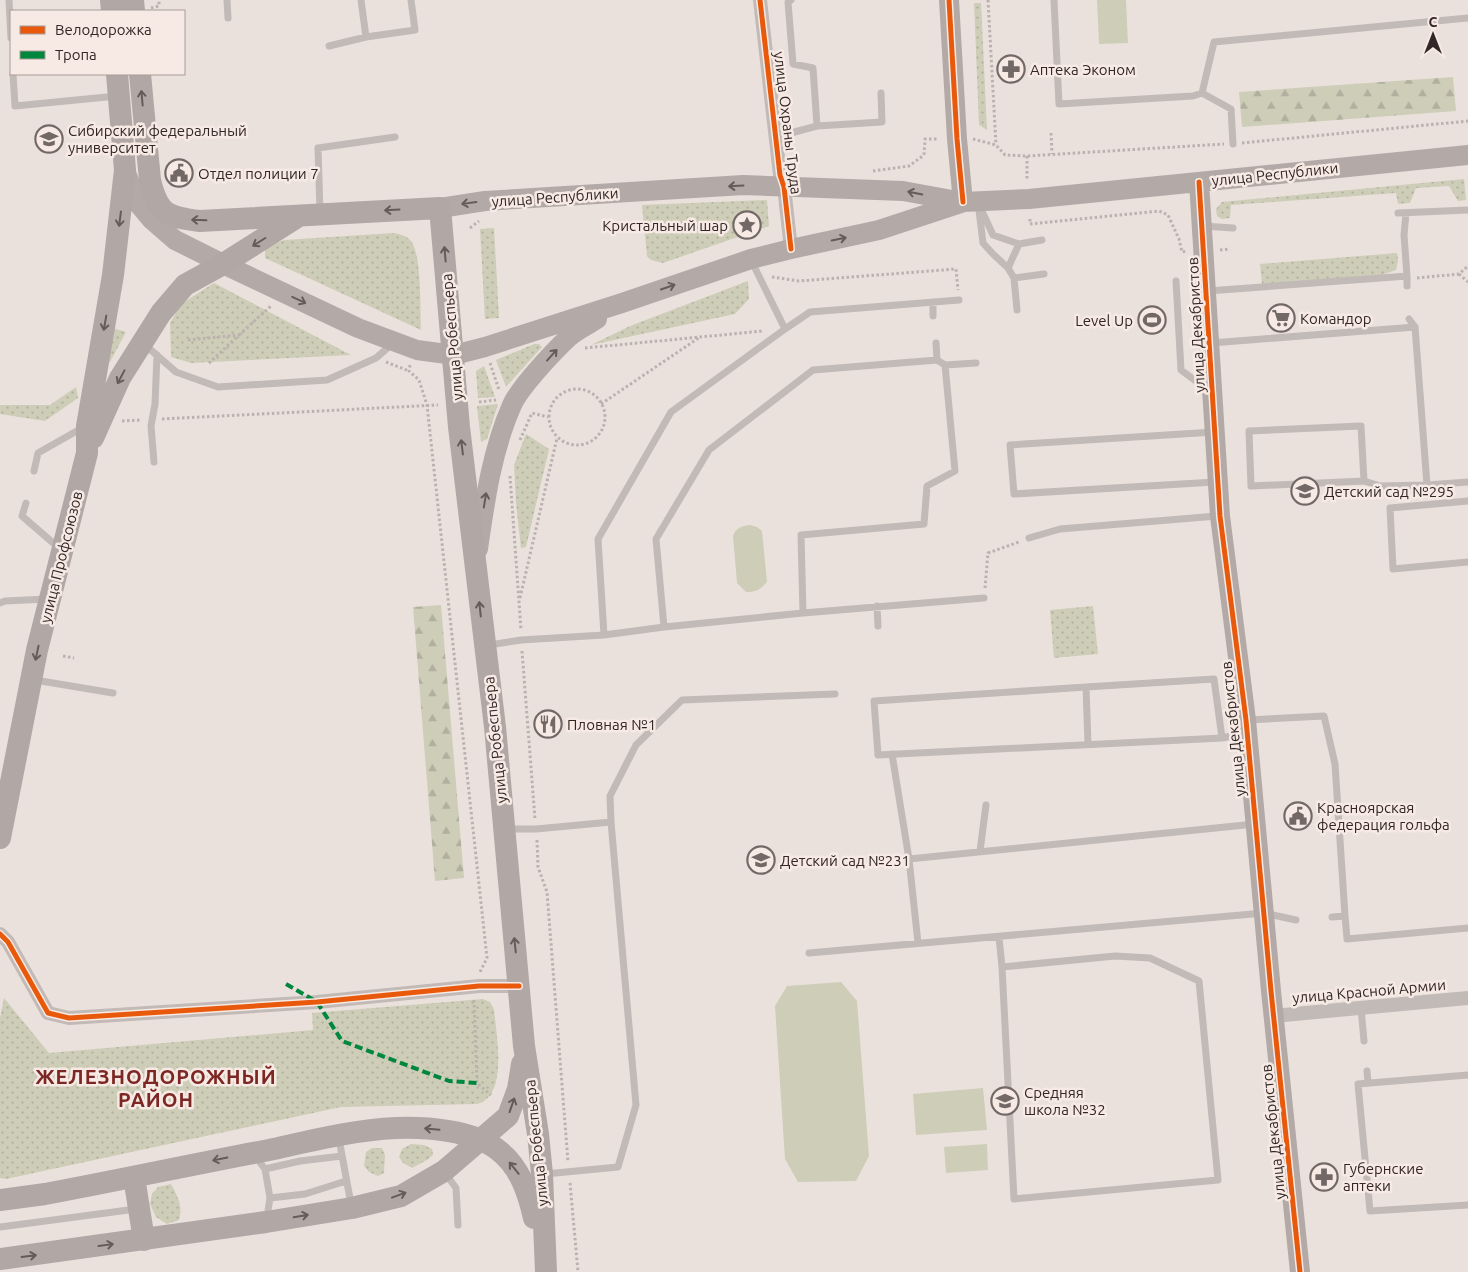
<svg xmlns="http://www.w3.org/2000/svg" width="1468" height="1272" font-family="Ubuntu,sans-serif">
<style>
.grass{fill:url(#grass-dots)}
.forest{fill:url(#forest-firs)}
.garden{fill:#cecdb8}
.lines{fill:none;stroke-linecap:round;stroke-linejoin:round}
.path{stroke:#bbb2af;stroke-width:3;stroke-dasharray:2.5 2.5;stroke-linecap:butt}
.lane{stroke:#c2bab7;stroke-width:7}
.street{stroke:#c2bab7;stroke-width:14}
.secondary{stroke:#b3aaa7;stroke-width:20}
.primary{stroke:#b1a8a6;stroke-width:22}
.quiet{stroke:#00873e;stroke-width:4;stroke-dasharray:8 4;stroke-linecap:butt}
.cycleway-casing{stroke:#f7eae4;stroke-width:8}
.cycleway{stroke:#e8590c;stroke-width:5}
.oneway{stroke:#655b59}
.oneway2{stroke:#665b5a}
.labels{text-anchor:middle;dominant-baseline:central;stroke-width:5;stroke-linejoin:round;paint-order:stroke}
.poi-label{font-size:15px;fill:#322726;stroke:#f7eae4;text-anchor:start}
.street-label{font-size:15px;fill:#322726;stroke:#f7eae4}
.district-label{font-size:20px;font-weight:bold;letter-spacing:1px;fill:#7c2724;stroke:#f7eae4}
</style>
<defs>
<pattern id="grass-dots" width="8" height="8" patternUnits="userSpaceOnUse" patternTransform="scale(1.25)"><rect width="8" height="8" fill="#cecdb8"/><path d="M2 2h.1M6 6h.1" fill="none" stroke="#b1b09e" stroke-width="1.8" stroke-linecap="round"/></pattern>
<pattern id="forest-firs" width="22" height="20" patternUnits="userSpaceOnUse" patternTransform="scale(1.25)"><rect width="22" height="20" fill="#cecdb8"/><path d="M5 1l3.5 6h-7zM16 11l3.5 6h-7z" fill="#b1b09e"/></pattern>
</defs>
<rect width="100%" height="100%" fill="#eae1dd"/>
<path class="grass" d="M974,3H981L987,130L979,125Z
M1464,179L1466,200L1458,201L1449,186L1416,188L1410,203L1398,204L1396,193L1231,205L1230,218L1222,219L1217,216L1216,209L1222,202Z
M767,200L769,226L663,263L651,260L647,256L642,205Z
M494,228L499,318L485,319L480,229Z
M394,233C400,234 407,236 411,241C422,255 420,311 421,330L265,258V247L284,240Z
M1397,253L1398,260L1396,270L1381,275L1262,284L1260,264Z
M748,281L749,299L735,314L591,345L630,326Z
M214,283L351,355L191,363L171,357L170,323L181,304Z
M113,328L126,332L110,362L106,363Z
M534,344H539L542,347L506,387L496,360Z
M484,366L495,397L478,398L476,371Z
M76,387L78,398L45,421L0,414V405H50Z
M498,404L487,439L481,442L477,406Z
M526,434L549,449L526,547L521,548L516,503L514,465Z
M1093,606L1098,654L1054,658L1050,610Z
M4,998L49,1053L313,1030L312,1013L483,999L490,1002L494,1009C496,1034 509,1096 477,1104L341,1107L6,1179L0,1178V1018Z
M411,1144L424,1145L432,1149L433,1155L427,1160L412,1168L403,1163L399,1157L402,1149Z
M372,1148H382L385,1155L384,1173L378,1176L369,1172L364,1166L366,1152Z
M171,1184C178,1197 183,1206 179,1220L167,1224L156,1217L150,1204L152,1194L158,1187Z"/>
<path class="forest" d="M1453,77L1456,111L1242,127L1239,92Z
M441,605L464,878L435,881L413,607Z"/>
<path class="garden" d="M1097,0H1126L1128,43L1099,44Z
M750,525L757,527L762,531L767,582C760,590 756,592 746,592L737,583L733,536C736,528 741,526 750,525Z
M841,982L857,1001L869,1156L856,1181L798,1182L785,1159L775,1006L787,986Z
M983,1088L987,1130L916,1135L913,1094Z
M987,1144L988,1170L946,1173L944,1147Z"/>
<g class="lines">
<path class="path" d="M988,0L996,145
M151,8L159,6V0
M1051,133L1052,154
M973,139L996,145L1005,155L1027,156L1224,144
M1242,143L1468,121
M1027,156V180
M873,171L909,166L924,155L925,139H939
M1030,219V224L1159,211L1168,215L1179,239L1182,252L1187,251
M470,228L479,221
M1220,250L1229,249
M1459,274L1468,282
M772,277L799,281L956,269L958,290
M1417,278L1459,274L1468,266
M239,335L271,306
M188,340L239,335L208,364
M585,348L763,331
M386,362L409,371
M490,363L499,390
M410,365L409,371L419,380L427,405L487,958L480,972
M549 417a28 28 0 1 1 56 0a28 28 0 1 1-56 0Z
M479,402L496,400
M601,404L700,337
M162,419L438,405
M122,421L141,420
M520,440L532,413L548,417
M510,476L521,630
M985,588L988,553L1019,542
M520,598L557,438
M522,651L535,819
M63,656L74,658
M537,840L538,867L547,892L568,1162
M474,1000L477,1083L491,1095
M570,1183L578,1272"/>
<path class="lane" d="M9,0L11,38
M227,0L228,18
M361,0L366,37
M1054,0L1059,104L1193,96L1202,93L1214,42L1468,18
M329,46L366,37L415,30L411,0
M13,74L15,106L117,96
M1202,93L1231,109L1233,144
M817,126L882,122L881,93
M776,137L817,126L813,68L793,64L788,2L791,0
M978,202L983,243L994,255L1008,268L1014,278L1017,310
M981,209L993,235L1019,244L1042,240
M320,212L318,148L395,137
M1398,213L1468,210
M1406,213L1404,235L1407,276
M1203,226L1233,228
M752,262L785,329L810,312L959,300
M1008,268L1019,244
M1014,278L1044,274
M1176,281L1181,370L1208,390
M1208,291L1407,276V286
M933,302V316
M1409,319L1415,327
M936,343L937,360
M1211,343L1415,327L1427,485L1380,486L1364,481L1251,486L1249,431L1361,426L1364,481
M144,344L176,372L218,387L327,380L376,358L392,344
M1214,432L1010,445L1014,494L1215,482
M154,462L151,426L155,404L157,355
M34,471L38,453L82,428
M1427,485L1468,482
M1468,501L1390,508L1393,569L1468,562
M26,503L22,516L59,548
M1029,538L1060,529L1217,516
M0,603L5,601L47,599
M877,606L878,626
M803,613L801,535L924,524L927,486L955,471L945,365
M664,627L656,539L709,450L813,370L937,360L945,365L976,363
M604,635L598,539L671,412L785,329
M489,645L521,640L604,635L664,627L803,613L984,598
M35,680L113,693
M1086,687L1214,679L1222,738
M1248,720L1324,716L1335,764L1345,916
M1088,744L1086,687L874,701L878,755L1222,738L1246,733
M892,754L909,859
M611,822L610,796L636,745L682,700L835,694
M507,829H536L611,822L636,1105L618,1167L545,1174
M980,851L986,805
M1332,917L1345,916L1347,939L1468,928
M999,937L1002,967L1014,1199L1218,1180L1199,981L1150,958L1115,956L1002,967
M918,943L909,859L1255,824
M809,953L1264,913L1296,920
M1361,1008L1364,1041
M1367,1071L1368,1083
M1468,1075L1358,1084L1370,1211L1468,1205
M339,1139L351,1204
M256,1157L265,1169L270,1198L267,1217
M265,1169L300,1161L342,1156
M445,1173L456,1188L458,1225
M270,1198L305,1194L346,1181
M0,1227L136,1209"/>
<path class="street" d="M760,0L780,175L784,187L791,249
M0,934L8,942L48,1013L69,1018L317,1002L479,986H519
M1273,1016L1468,998"/>
<path class="secondary" d="M949,0L957,139L963,202
M125,170L137,202L152,220L175,240L223,264L358,328L417,350L454,355L485,347L622,303L751,259L791,249L879,230L961,203
M1199,182L1220,516L1246,720L1271,991L1300,1272
M440,208L485,201L743,185L903,191L963,202L1029,199L1468,155
M478,549C485,500 492,450 512,405C520,387 554,351 569,337C577,330 588,325 597,319"/>
<path class="primary" d="M111,0L112,11
M133,0L134,11
M140,74L150,180C158,214 167,217 200,221L440,208L459,427L495,727L524,1046L538,1134L542,1174L546,1272
M93,438L120,378L161,313L185,285L223,264L299,216
M0,838L37,650L87,453V426L113,275L125,170L117,74
M134,1177L144,1240
M0,1200L45,1194C120,1180 194,1164 269,1150C310,1141 353,1130 396,1128C426,1127 473,1130 498,1150C520,1167 528,1192 534,1218
M0,1259L266,1222L352,1208L401,1196L444,1171L508,1116L518,1089L522,1064"/>
<path class="quiet" d="M286,984L317,1002L342,1041L449,1081L477,1083"/>
<g class="cycleway-casing">
<path id="cycleway" d="M760,0L780,175L784,187L791,249
M949,0L957,139L963,202
M1199,182L1220,516L1246,720L1271,991L1300,1272
M0,934L8,942L48,1013L69,1018L317,1002L479,986H519"/>
</g>
<use href="#cycleway" class="cycleway"/>
</g>
<defs><path id="oneway-shaft" d="M-6 0H5M1.5-3L5.5 0L1.5 3" fill="none" stroke-width="1.6" stroke-linecap="round" stroke-linejoin="round" transform="scale(1.25)"/></defs>
<g class="oneway">
<use href="#oneway-shaft" transform="translate(142 98) rotate(-95)"/>
<use href="#oneway-shaft" transform="translate(392 210) rotate(177)"/>
<use href="#oneway-shaft" transform="translate(120 219) rotate(97)"/>
<use href="#oneway-shaft" transform="translate(199 220) rotate(-178)"/>
<use href="#oneway-shaft" transform="translate(259 242) rotate(148)"/>
<use href="#oneway-shaft" transform="translate(445 254) rotate(-95)"/>
<use href="#oneway-shaft" transform="translate(105 323) rotate(100)"/>
<use href="#oneway-shaft" transform="translate(121 377) rotate(118)"/>
<use href="#oneway-shaft" transform="translate(462 447) rotate(-97)"/>
<use href="#oneway-shaft" transform="translate(480 609) rotate(-96)"/>
<use href="#oneway-shaft" transform="translate(37 653) rotate(102)"/>
<use href="#oneway-shaft" transform="translate(515 945) rotate(-96)"/>
<use href="#oneway-shaft" transform="translate(512 1105) rotate(-71)"/>
<use href="#oneway-shaft" transform="translate(432 1129) rotate(-175)"/>
<use href="#oneway-shaft" transform="translate(220 1159) rotate(169)"/>
<use href="#oneway-shaft" transform="translate(514 1168) rotate(-129)"/>
<use href="#oneway-shaft" transform="translate(399 1195) rotate(-20)"/>
<use href="#oneway-shaft" transform="translate(301 1216) rotate(-10)"/>
<use href="#oneway-shaft" transform="translate(106 1245) rotate(-8)"/>
<use href="#oneway-shaft" transform="translate(29 1256) rotate(-7)"/>
</g>
<g class="oneway2">
<use href="#oneway-shaft" transform="translate(736 186) rotate(177)"/>
<use href="#oneway-shaft" transform="translate(915 193) rotate(-169)"/>
<use href="#oneway-shaft" transform="translate(469 203) rotate(172)"/>
<use href="#oneway-shaft" transform="translate(839 239) rotate(-12)"/>
<use href="#oneway-shaft" transform="translate(668 287) rotate(-19)"/>
<use href="#oneway-shaft" transform="translate(299 300) rotate(25)"/>
<use href="#oneway-shaft" transform="translate(552 355) rotate(-48)"/>
<use href="#oneway-shaft" transform="translate(485 500) rotate(-81)"/>
</g>
<defs>
<g id="pharmacy-ring" transform="scale(1.4375)"><circle r="9.5" fill="#f7eae4" stroke="#726866" stroke-width="1.5"/><path d="M-2-6h4v4h4v4h-4v4h-4v-4h-4v-4h4Z" fill="#726866"/></g>
<g id="university-ring" transform="scale(1.4375)"><circle r="9.5" fill="#f7eae4" stroke="#726866" stroke-width="1.5"/><path d="M0-5L7-2L0 1L-7-2ZM-4 1L0 2.5L4 1V4Q0 6-4 4Z" fill="#726866"/></g>
<g id="civic-ring" transform="scale(1.4375)"><circle r="9.5" fill="#f7eae4" stroke="#726866" stroke-width="1.5"/><path d="M-.6-6.5H3V-4.5H.6V-3L4-1V1h2V6H-6V1h2V-1L-.6-3ZM-1.2 2.5V6h2.4V2.5Z" fill="#726866"/></g>
<g id="sight-ring" transform="scale(1.4375)"><circle r="9.5" fill="#f7eae4" stroke="#726866" stroke-width="1.5"/><path d="M0-6L1.8-2.2L6-1.7L2.9 1.2L3.7 5.4L0 3.3L-3.7 5.4L-2.9 1.2L-6-1.7L-1.8-2.2Z" fill="#726866"/></g>
<g id="supermarket-ring" transform="scale(1.4375)"><circle r="9.5" fill="#f7eae4" stroke="#726866" stroke-width="1.5"/><path d="M-6-5.5h2.5l.6 2H6L4.5 2H-2.5L-4.4-4H-6ZM-1.5 3.2a1.3 1.3 0 1 0 .1 0ZM3 3.2a1.3 1.3 0 1 0 .1 0Z" fill="#726866"/></g>
<g id="stadium-ring" transform="scale(1.4375)"><circle r="9.5" fill="#f7eae4" stroke="#726866" stroke-width="1.5"/><path d="M0-5a6.5 5 0 1 0 0 10a6.5 5 0 1 0 0-10ZM-3.5-1.8h7v3.6h-7Z" fill="#726866"/></g>
<g id="school-ring" transform="scale(1.4375)"><circle r="9.5" fill="#f7eae4" stroke="#726866" stroke-width="1.5"/><path d="M0-5L7-2L0 1L-7-2ZM-4 1L0 2.5L4 1V4Q0 6-4 4Z" fill="#726866"/></g>
<g id="restaurant-ring" transform="scale(1.4375)"><circle r="9.5" fill="#f7eae4" stroke="#726866" stroke-width="1.5"/><path d="M-5-6h1v4h1v-4h1v4h1v-4h1v5L-1.5 .5V6h-2V.5L-5-1ZM5-6V6H3V1.5H1.5Q1.5-4 5-6Z" fill="#726866"/></g>
</defs>
<g fill-rule="evenodd">
<use href="#pharmacy-ring" x="1011" y="69"/>
<use href="#university-ring" x="49" y="139"/>
<use href="#civic-ring" x="179" y="173"/>
<use href="#sight-ring" x="747" y="225"/>
<use href="#supermarket-ring" x="1281" y="318"/>
<use href="#stadium-ring" x="1152" y="320"/>
<use href="#school-ring" x="1305" y="491"/>
<use href="#restaurant-ring" x="548" y="724"/>
<use href="#civic-ring" x="1298" y="816"/>
<use href="#school-ring" x="761" y="860"/>
<use href="#school-ring" x="1005" y="1101"/>
<use href="#pharmacy-ring" x="1324" y="1177"/>
</g>
<g class="labels">
<g class="poi-label">
<text x="1030" y="69">Аптека Эконом</text>
<text x="68" y="130">Сибирский федеральный<tspan x="68" dy="17">университет</tspan></text>
<text x="198" y="173">Отдел полиции 7</text>
<text x="728" y="225" text-anchor="end">Кристальный шар</text>
<text x="1300" y="318">Командор</text>
<text x="1133" y="320" text-anchor="end">Level Up</text>
<text x="1324" y="491">Детский сад №295</text>
<text x="567" y="724">Пловная №1</text>
<text x="1317" y="807">Красноярская<tspan x="1317" dy="17">федерация гольфа</tspan></text>
<text x="780" y="860">Детский сад №231</text>
<text x="1024" y="1092">Средняя<tspan x="1024" dy="17">школа №32</tspan></text>
<text x="1343" y="1168">Губернские<tspan x="1343" dy="17">аптеки</tspan></text>
</g>
<g class="street-label">
<text transform="translate(788 123) rotate(83)">улица Охраны Труда</text>
<text transform="translate(1275 174) rotate(-6)">улица Республики</text>
<text transform="translate(555 197) rotate(-4)">улица Республики</text>
<text transform="translate(1196 325) rotate(-93)">улица Декабристов</text>
<text transform="translate(452 337) rotate(-95)">улица Робеспьера</text>
<text transform="translate(61 557) rotate(-76)">улица Профсоюзов</text>
<text transform="translate(1233 729) rotate(-96)">улица Декабристов</text>
<text transform="translate(495 740) rotate(-96)">улица Робеспьера</text>
<text transform="translate(1369 991) rotate(-5)">улица Красной Армии</text>
<text transform="translate(1273 1132) rotate(-96)">улица Декабристов</text>
<text transform="translate(536 1143) rotate(-96)">улица Робеспьера</text>
</g>
<g class="district-label">
<text x="156" y="1076">ЖЕЛЕЗНОДОРОЖНЫЙ<tspan x="156" dy="23">РАЙОН</tspan></text>
</g>
</g>
<rect x="10" y="10" width="175" height="65" fill="#f7eae4" stroke="#a89c98"/>
<rect x="20" y="26" width="25" height="8" fill="#e8590c" stroke="#a89c98"/>
<text x="55" y="35" font-size="15" fill="#322726">Велодорожка</text>
<rect x="20" y="51" width="25" height="8" fill="#00873e" stroke="#a89c98"/>
<text x="55" y="60" font-size="15" fill="#322726">Тропа</text>
<g transform="translate(1433 35)" stroke="#f7eae4" stroke-width="4" paint-order="stroke">
<path d="M0-4L9 19L0 12L-9 19Z" fill="#322726"/>
<text y="-8" font-size="14" font-weight="bold" text-anchor="middle" fill="#322726">С</text>
</g>
</svg>
